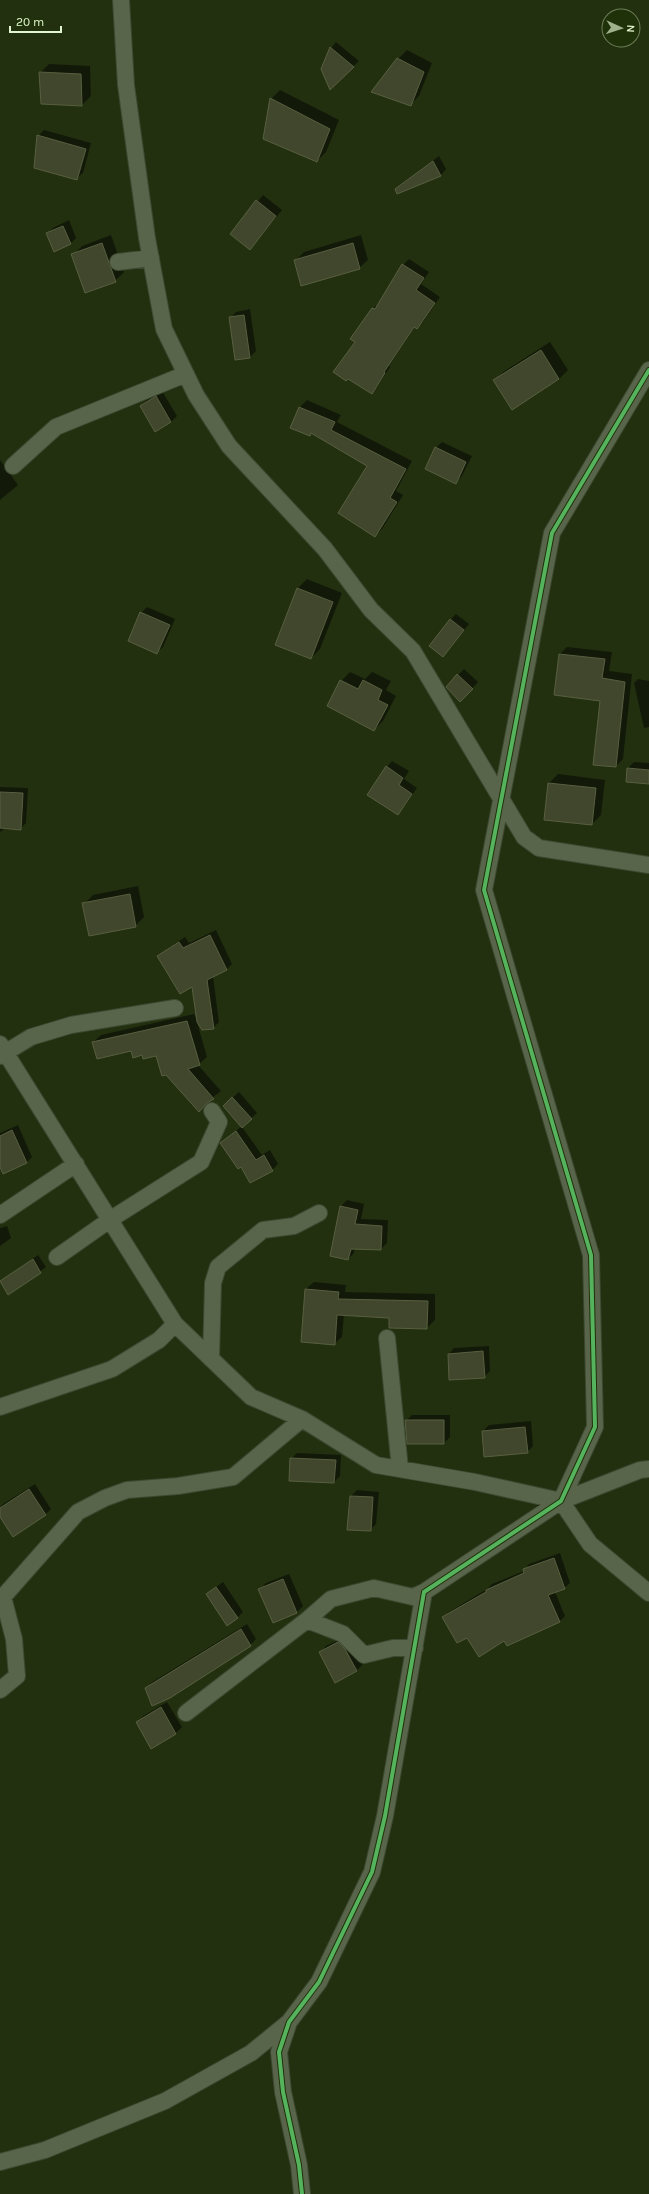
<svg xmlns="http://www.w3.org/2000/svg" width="649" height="2194" font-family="Karla,sans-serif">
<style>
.shadow{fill:#0007}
.building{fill:#40472c;stroke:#585f40}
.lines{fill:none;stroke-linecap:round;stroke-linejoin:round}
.minor-casing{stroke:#3d4830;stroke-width:18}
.minor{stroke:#58654a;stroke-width:16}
.cycleway-casing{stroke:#1f3109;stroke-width:6}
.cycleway{stroke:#56b35d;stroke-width:4}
</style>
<rect width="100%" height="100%" fill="#22300f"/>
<path class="shadow" d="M336,42L359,61L330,88L331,48Z
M407,50L432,63L419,96L410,105L398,59Z
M49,64L90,66L91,96L82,105L40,73Z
M280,90L339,120L326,152L317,161L271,99Z
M44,130L91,143L83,173L77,178L38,136Z
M439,156L446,169L441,175L398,192L396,189L402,184Z
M263,195L282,210L250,248L231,234Z
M69,220L76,238L70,244L47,234L53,228Z
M111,235L124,272L115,281L73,255L82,246Z
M361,235L368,260L359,268L295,261L304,252Z
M409,259L429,272L421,284L440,297L423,322L417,327L415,326L389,366L390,367L377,387L372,393L356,342L352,339L373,308L380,303L403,265Z
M250,309L256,351L250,357L236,359L230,318L236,312Z
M550,342L568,370L559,379L512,408L494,381L503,372Z
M162,391L177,416L171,422L141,406L147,400Z
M307,400L341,415L337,422L412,461L396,491L403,495L382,529L375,536L369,465L311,433L291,427L300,407Z
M442,442L472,456L462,476L456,482L436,448Z
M0,460L18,485L0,500Z
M307,579L342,593L320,649L311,658L276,644L298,588Z
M147,607L175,619L163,647L157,652L141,613Z
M456,614L469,624L443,656L450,620Z
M567,647L612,652L609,671L632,674L623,759L616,766L601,700L555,694L560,654Z
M464,669L478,682L466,695L458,675Z
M350,672L365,679L372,672L391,681L386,690L396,696L383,721L374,730L341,681Z
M638,679L649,681V727L644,728L634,683Z
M392,761L409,771L404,779L417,788L398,814L387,767Z
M634,762L649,763V783L628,768Z
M558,774L605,780L601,815L592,824L549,783Z
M0,787L28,788L26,823L20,829L6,828L0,832Z
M138,886L144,917L135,926L84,904L93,895Z
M216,930L232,964L226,970L213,976L219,1022L213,1028L197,1022L207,1057L198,1065L221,1091L208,1101L157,1055L93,1042L101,1035L194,1014L197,1020L193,985L158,956L185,937L189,943Z
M239,1092L257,1113L242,1127L262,1155L270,1150L278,1164L272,1170L241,1165L222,1142L242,1126L230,1100Z
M18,1125L32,1157L26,1163L0,1165V1133Z
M347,1200L364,1204L361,1219L388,1220L387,1243L381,1249L355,1248L354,1253L348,1259L341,1206Z
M7,1226L11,1238L0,1246V1228Z
M38,1255L46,1267L9,1294L1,1281Z
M314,1282L346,1285L345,1292L435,1294V1320L427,1328L390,1317L344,1314L342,1337L334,1344L306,1289Z
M489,1346L490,1371L484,1377L449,1354L454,1348Z
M412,1415H450V1437L444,1443H408L406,1421Z
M531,1421L533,1446L527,1452L483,1431L489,1425Z
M297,1453L341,1455L340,1476L334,1482L291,1459Z
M35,1484L51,1509L45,1515H0V1507L3,1504Z
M357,1490L379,1492L376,1524L370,1530L348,1529L351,1496Z
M560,1553L570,1583L564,1588L555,1592L565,1616L560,1621L505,1639L467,1636L443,1617L449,1612L487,1589L492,1584L524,1571L529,1564Z
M289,1574L303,1606L297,1612L273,1622L260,1589L266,1583Z
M223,1582L243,1612L237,1618L207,1594Z
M247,1624L256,1639L250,1645L146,1688L152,1682Z
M344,1637L351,1644L362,1665L356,1671L321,1652L326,1646Z
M167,1702L182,1727L176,1733L151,1747L137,1722L143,1716Z"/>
<path class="building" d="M330,47L354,67L330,90L321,69Z
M397,58L424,72L411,106L371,92Z
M39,72L81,74L82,106L41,104Z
M270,98L330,129L317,162L263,139Z
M37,135L86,149L77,180L34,168Z
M433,161L441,176L397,194L395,189Z
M256,200L276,216L250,250L230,234Z
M63,226L71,244L54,252L46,233Z
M102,243L116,282L85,293L71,254Z
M353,243L360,269L301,286L294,260Z
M402,264L424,278L416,290L435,303L417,329L414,327L384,372L385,373L372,394L348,379L346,381L333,372L355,342L350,339L372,308L375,309Z
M244,315L250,358L235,360L229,317Z
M541,350L559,379L512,410L493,380Z
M156,396L171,422L155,432L140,406Z
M299,407L335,422L331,430L406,469L390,498L397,502L375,537L338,513L367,466L311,433L310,436L290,428Z
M435,447L466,462L456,484L425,469Z
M297,588L333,602L311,659L275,645Z
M140,612L170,625L157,654L128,641Z
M450,619L464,630L443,657L429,646Z
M559,654L605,659L602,678L625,682L616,767L593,765L600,701L554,695Z
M457,674L473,689L460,702L446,687Z
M340,680L358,689L363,680L382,690L378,700L388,705L374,731L327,706Z
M386,766L403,778L399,785L412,794L398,815L367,795Z
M627,768L649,770V784L626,782Z
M548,783L596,788L592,825L544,820Z
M0,792L23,793L21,830L0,828Z
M130,894L136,927L89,936L82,903Z
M210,935L227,970L207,980L214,1029L202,1030L197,1022L192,987L180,994L157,956L179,942L183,948Z
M187,1021L200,1065L188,1069L214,1099L207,1103L199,1112L166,1075L162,1076L156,1056L143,1059L142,1055L133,1058L131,1051L97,1059L92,1042Z
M232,1097L252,1119L242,1128L223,1106Z
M12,1130L27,1163L3,1174L0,1167V1136Z
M236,1131L256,1160L264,1155L273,1171L250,1183L241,1167L238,1169L220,1143Z
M340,1206L358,1210L355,1224L382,1226L381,1250L351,1249L348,1260L330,1256Z
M33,1259L41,1273L8,1295L0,1281Z
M305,1289L339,1292L338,1299L428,1301L427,1329L389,1328V1318L337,1315L335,1345L301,1342Z
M483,1351L485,1378L449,1380L448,1354Z
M405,1420H444V1444H407Z
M525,1427L528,1453L484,1457L482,1431Z
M290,1458L336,1460L334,1483L289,1481Z
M29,1489L46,1515L13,1537L0,1517V1508Z
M350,1496L373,1497L371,1531L347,1530Z
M554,1558L565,1589L548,1595L560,1622L507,1646L504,1641L479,1657L467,1638L457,1643L442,1617L486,1592V1590L524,1573L523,1569Z
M283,1579L297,1613L273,1623L258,1589Z
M216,1587L238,1618L227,1626L206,1594Z
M241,1629L251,1646L170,1698L152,1706L145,1688Z
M338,1642L345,1649L357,1671L335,1683L319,1652Z
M161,1707L176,1734L151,1749L136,1722Z"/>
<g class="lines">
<g class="minor-casing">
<path id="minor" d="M121,0L126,85L147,238L164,329L196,395L229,446L325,549L371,610L413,651L524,837L539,848L649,865
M118,262L151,258
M13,466L56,427L186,374
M0,1044L175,1324L251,1397L302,1419L376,1465L475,1482L561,1501L640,1470L649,1469
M0,1056L31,1037L71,1025L175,1008
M0,1215L76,1164
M57,1257L111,1219L201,1162L219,1122L212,1111
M387,1338L400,1469
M211,1359L213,1283L218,1267L263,1230L294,1226L319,1213
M0,1407L112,1369L159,1340L175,1324
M561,1501L590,1544L649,1593
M307,1620L343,1634L364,1655L393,1648H415
M0,1690L17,1676L14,1639L3,1597L78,1512L105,1498L127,1490L178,1486L233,1477L302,1419
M186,1713L307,1620L331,1599L374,1588L413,1597L424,1592
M0,2162L45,2150L165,2101L251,2053L289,2022
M302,2194L299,2165L283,2092L279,2052L289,2022L319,1982L372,1872L385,1816L424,1592L561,1501L595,1427L591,1255L484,890L552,533L649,370"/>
</g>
<use href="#minor" class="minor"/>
<g class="cycleway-casing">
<path id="cycleway" d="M302,2194L299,2165L283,2092L279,2052L289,2022L319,1982L372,1872L385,1816L424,1592L561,1501L595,1427L591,1255L484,890L552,533L649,370"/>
</g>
<use href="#cycleway" class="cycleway"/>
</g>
<g transform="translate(621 28) rotate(93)"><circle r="19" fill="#1f3109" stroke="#6d7f58"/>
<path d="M0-3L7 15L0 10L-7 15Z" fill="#9eb08c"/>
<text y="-6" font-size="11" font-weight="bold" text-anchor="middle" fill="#e1f5cf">N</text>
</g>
<path d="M10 26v6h51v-6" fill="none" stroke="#e1f5cf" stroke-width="2"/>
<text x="16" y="26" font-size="12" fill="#e1f5cf" stroke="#1f3109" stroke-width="3" paint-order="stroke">20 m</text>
</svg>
